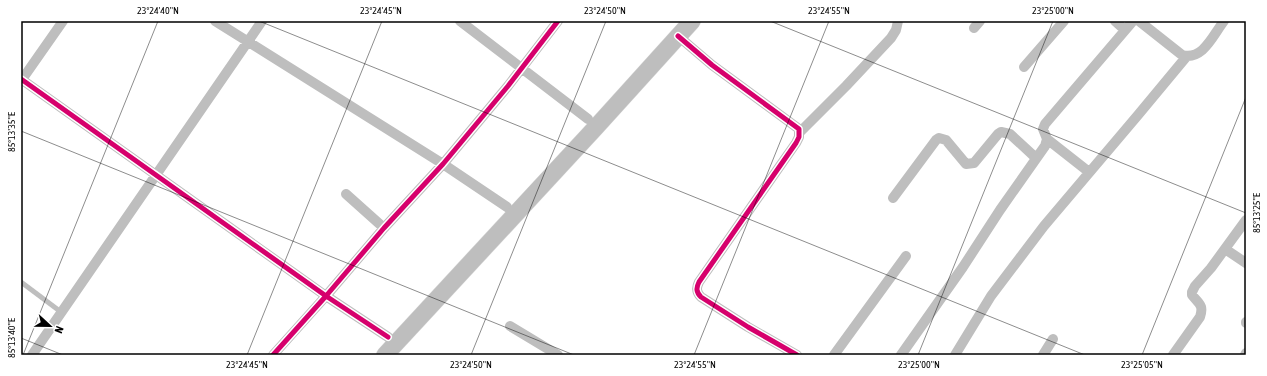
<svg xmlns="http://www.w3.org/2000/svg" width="1267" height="376" font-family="'Asap Condensed',sans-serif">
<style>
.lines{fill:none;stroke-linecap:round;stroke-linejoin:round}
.trunk-casing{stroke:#dbdbdb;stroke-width:18}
.service{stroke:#bebebe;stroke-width:5}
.minor{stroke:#bebebe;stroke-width:10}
.trunk{stroke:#bebebe;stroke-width:17}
.cycleway-casing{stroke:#fff;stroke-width:8}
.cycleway{stroke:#d6006c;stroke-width:5}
.ticks{fill:none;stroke:#000;stroke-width:1;stroke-opacity:0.45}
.neatline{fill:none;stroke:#000;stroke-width:1.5}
.ticks-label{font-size:10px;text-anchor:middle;fill:#000}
</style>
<rect width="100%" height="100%" fill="#fff"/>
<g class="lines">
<g class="trunk-casing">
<path id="trunk" d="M385,355L597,126L692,21"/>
</g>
<path class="service" d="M21,282L61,312"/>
<path class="minor" d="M215,21L443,164L507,207
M460,21L588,119
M1115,21L1125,30
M1139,21L1182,55C1203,61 1213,35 1224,21
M974,28L980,21
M678,36L712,65L799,129V137L796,143L699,282C696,288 696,292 701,297L748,327L797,355
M1024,67L1064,21
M21,79L326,296L388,337
M21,81L63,21
M800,132L846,86L891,38L896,30L898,21
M1047,139L1089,172
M346,194L384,228
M893,198L936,140L939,138L946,140L966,164L974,163L998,134L1001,132L1010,134L1036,158
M1225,249L1246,263
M1246,322V323
M510,326L558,355
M32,355L262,21
M273,355L326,296L384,228L443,164L508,86L558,21
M834,355L906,256
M901,355L963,267L1000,210L1045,146L1047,139L1043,129L1045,124L1133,21
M955,355L991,296L1044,226L1138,115L1187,56
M1043,355L1053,339
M1173,355L1200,317C1204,305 1199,304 1192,295V292L1195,286L1211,268L1246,220
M1245,355L1246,353"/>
<use href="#trunk" class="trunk"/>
<g class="cycleway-casing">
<path id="cycleway" d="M678,36L712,65L799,129V137L796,143L699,282C696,288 696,292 701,297L748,327L797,355
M21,79L326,296L388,337
M273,355L326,296L384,228L443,164L508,86L558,21"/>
</g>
<use href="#cycleway" class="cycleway"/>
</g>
<path class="ticks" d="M259,21L1085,355M770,21L1246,213M21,131L574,355M21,338L63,355M23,355L158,21M247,355L382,21M471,355L606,21M694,355L829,21M918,355L1053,21M1142,355L1246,97"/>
<rect width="1267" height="376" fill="none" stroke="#ffffff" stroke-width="44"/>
<g transform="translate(50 326) rotate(112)" stroke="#ffffff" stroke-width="3" paint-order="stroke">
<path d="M0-3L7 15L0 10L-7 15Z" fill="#000000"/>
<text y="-6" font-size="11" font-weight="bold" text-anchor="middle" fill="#000000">N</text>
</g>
<rect x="22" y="22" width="1223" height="332" class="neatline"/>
<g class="ticks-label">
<text x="158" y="14">23°24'40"N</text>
<text x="381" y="14">23°24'45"N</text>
<text x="605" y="14">23°24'50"N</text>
<text x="829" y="14">23°24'55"N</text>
<text x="1053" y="14">23°25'00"N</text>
<text transform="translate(11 132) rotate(-90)" y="4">85°13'35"E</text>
<text transform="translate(1256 213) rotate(-90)" y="4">85°13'25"E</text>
<text transform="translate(11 338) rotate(-90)" y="4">85°13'40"E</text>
<text x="247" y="368">23°24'45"N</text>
<text x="471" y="368">23°24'50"N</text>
<text x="695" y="368">23°24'55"N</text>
<text x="919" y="368">23°25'00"N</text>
<text x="1142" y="368">23°25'05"N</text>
</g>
</svg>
